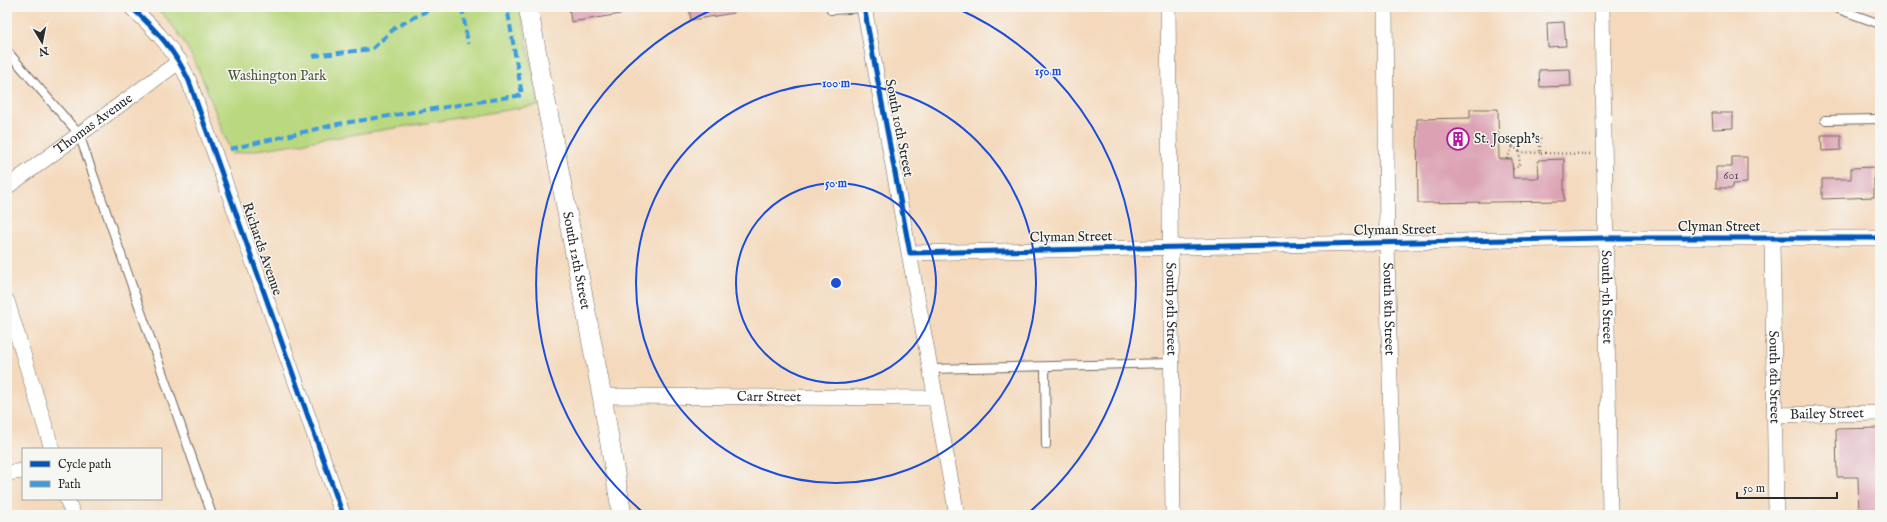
<svg xmlns="http://www.w3.org/2000/svg" width="1887" height="522" font-family="'IM FELL English',serif">
<style>
.green{fill:#bad87f;stroke:#728255}
.building{fill:#dca2b4}
.lines{fill:none;stroke-linecap:round;stroke-linejoin:round}
.service-casing{stroke:#71685e;stroke-width:10}
.minor-casing{stroke:#71685e;stroke-width:16}
.tertiary-casing{stroke:#71685e;stroke-width:20}
.path{stroke:#71685e;stroke-width:2.5;stroke-dasharray:1 3;stroke-linecap:butt}
.service{stroke:#fff;stroke-width:8}
.minor{stroke:#fff;stroke-width:15}
.tertiary{stroke:#fff;stroke-width:19}
.quiet{stroke:#3d9ce1;stroke-width:4;stroke-dasharray:8 4;stroke-linecap:butt}
.cycleway-casing{stroke:#f6f6f2;stroke-width:8}
.cycleway{stroke:#0057b8;stroke-width:5}
.ring{fill:none;stroke:#1d4ed8;stroke-width:2}
.labels{text-anchor:middle;dominant-baseline:central;stroke-width:3;stroke-linejoin:round;paint-order:stroke}
.number-label{font-size:12px;fill:#57494d}
.park-label{font-size:14px;fill:#4f5640;stroke:#f6f6f2}
.street-label{font-size:14px;fill:#2b2b2b;stroke:#f6f6f2}
.poi-label{font-size:14px;fill:#2b2b2b;stroke:#f6f6f2;text-anchor:start}
.centre{fill:#1d4ed8;stroke:#f6f6f2;stroke-width:2}
.ring-label{font-size:12px;text-anchor:middle;font-weight:bold;fill:#1d4ed8;stroke:#f6f6f2;stroke-width:3;stroke-linejoin:round;paint-order:stroke}
</style>
<rect width="100%" height="100%" fill="#f6f6f2"/>
<filter id="ink" filterUnits="userSpaceOnUse"><feTurbulence type="fractalNoise" baseFrequency=".025" numOctaves="2"/><feDisplacementMap in="SourceGraphic" scale="8" xChannelSelector="R" yChannelSelector="G"/><feConvolveMatrix kernelMatrix="1 2 1 2 8 2 1 2 1" color-interpolation-filters="sRGB"/></filter>
<filter id="wash" filterUnits="userSpaceOnUse"><feTurbulence type="fractalNoise" baseFrequency=".012" numOctaves="4" result="noise"/><feDisplacementMap in="SourceGraphic" scale="16" xChannelSelector="R" yChannelSelector="G"/><feGaussianBlur stdDeviation="0.9" result="paint"/><feColorMatrix in="noise" values="0 0 0 0 0 0 0 0 0 0 0 0 0 0 0 0 0 1.4 0 .05"/><feComposite in="paint" operator="in"/></filter>
<g filter="url(#wash)">
<rect width="100%" height="100%" fill="#f4d9bc"/>
<path class="green" d="M155,7H520L539,105L232,154C210,104 197,44 155,7Z"/>
<g id="blocks">
<path class="building" d="M569,7H626L627,13L571,22Z
M689,7H733L734,13L691,20Z
M1564,22L1566,46L1548,47L1547,23Z
M1570,69L1571,86L1540,87L1539,70Z
M1470,109H1498L1499,159H1512L1513,178H1539L1538,160L1564,159V201L1418,203L1417,119L1470,118Z
M1712,113H1733V128L1713,129Z
M1821,135H1841V150L1822,151Z
M1732,157H1747V183L1733,184V188H1716V167H1732Z
M1874,167V197L1822,199V179H1851V168Z
M1880,428V515H1859L1858,477H1837L1836,429Z"/>
</g>
</g>
<g filter="url(#ink)">
<use href="#blocks" fill-opacity="0" stroke="#71685e" stroke-width="1"/>
<g class="lines">
<g class="service-casing">
<path id="service" d="M831,7V10L864,8
M1833,7L1880,24
M7,51L79,134L212,515
M1825,120L1880,119
M1045,367L1046,445
M930,369L1170,363"/>
</g>
<g class="minor-casing">
<g id="minor">
<path d="M131,7C156,30 175,50 189,81L343,515"/>
<path d="M864,7L957,515"/>
<path id="s1" d="M1168,7L1173,515"/>
<path id="s2" d="M1385,7L1387,243L1393,515"/>
<path id="s3" d="M1602,7L1610,515"/>
<path id="s4" d="M7,187L180,61"/>
<path id="s5" d="M1772,239L1776,515"/>
<path d="M910,253L1605,238H1880"/>
<path d="M7,301L52,449"/>
<path id="s6" d="M602,396L935,398"/>
<path id="s7" d="M1773,415L1880,413"/>
<path d="M7,473L23,471"/>
<path d="M67,499L73,515"/>
</g>
</g>
<g class="tertiary-casing">
<g id="tertiary">
<path id="s8" d="M528,7L602,396L622,515"/>
</g>
</g>
<path class="path" d="M1540,138V153L1591,154
M1518,139L1513,146L1520,152
M1507,159L1513,146
M1513,169L1519,166L1520,152L1540,153"/>
<use href="#service" class="service"/>
<use href="#minor" class="minor"/>
<use href="#tertiary" class="tertiary"/>
<path class="quiet" d="M462,7L468,44
M313,56L372,49L396,27L434,7
M230,149L338,124L522,95L507,7"/>
<g class="cycleway-casing">
<path id="cycleway" d="M131,7C156,30 175,50 189,81L343,515
M864,7L910,253L1605,238H1880"/>
</g>
<use href="#cycleway" class="cycleway"/>
</g>
</g>
<g class="ring">
<circle cx="836" cy="283" r="100"/>
<circle cx="836" cy="283" r="200"/>
<path d="M645 514A300 300 0 0 1 716 8M956 8A300 300 0 0 1 1027 514"/>
</g>
<defs>
<g id="building-ring" transform="scale(1.15)"><circle r="9.5" fill="#f6f6f2" stroke="#b5179e" stroke-width="1.5"/><path d="M-4-6H4V6H1V3H-1V6H-4ZM-2.5-4.3h1.7v1.8h-1.7ZM.8-4.3h1.7v1.8H.8ZM-2.5-1h1.7V.8h-1.7ZM.8-1h1.7V.8H.8Z" fill="#b5179e"/></g>
</defs>
<g fill-rule="evenodd">
<use href="#building-ring" x="1458" y="139"/>
</g>
<g class="labels">
<g class="number-label">
<text x="1731" y="175">601</text>
</g>
<g class="park-label">
<text x="277" y="76">Washington Park</text>
</g>
<g class="street-label">
<text stroke="none"><textPath href="#s4" startOffset="107">Thomas Avenue</textPath></text>
<text transform="translate(899 128) rotate(79)">South 10th Street</text>
<text x="1719" y="227">Clyman Street</text>
<text transform="translate(1395 230) rotate(-1)">Clyman Street</text>
<text transform="translate(1071 237) rotate(-1)">Clyman Street</text>
<text transform="translate(262 249) rotate(71)">Richards Avenue</text>
<text stroke="none"><textPath href="#s8" startOffset="258">South 12th Street</textPath></text>
<text stroke="none"><textPath href="#s3" startOffset="290">South 7th Street</textPath></text>
<text stroke="none"><textPath href="#s1" startOffset="302">South 9th Street</textPath></text>
<text stroke="none"><textPath href="#s2" startOffset="302">South 8th Street</textPath></text>
<text stroke="none"><textPath href="#s5" startOffset="138">South 6th Street</textPath></text>
<text stroke="none"><textPath href="#s6" startOffset="167">Carr Street</textPath></text>
<text stroke="none"><textPath href="#s7" startOffset="54">Bailey Street</textPath></text>
</g>
<g class="poi-label">
<text x="1474" y="139">St. Joseph's</text>
</g>
</g>
<circle cx="836" cy="283" r="6" class="centre"/>
<g class="ring-label">
<text x="1048" y="75">150 m</text>
<text x="836" y="87">100 m</text>
<text x="836" y="187">50 m</text>
</g>
<rect width="1887" height="522" fill="none" stroke="#f6f6f2" stroke-width="24"/>
<rect x="22" y="448" width="140" height="52" fill="#f6f6f2" stroke="#a5a5a2"/>
<rect x="30" y="461" width="20" height="6" fill="#0057b8" stroke="#a5a5a2"/>
<text x="58" y="468" font-size="12" fill="#2b2b2b">Cycle path</text>
<rect x="30" y="481" width="20" height="6" fill="#3d9ce1" stroke="#a5a5a2"/>
<text x="58" y="488" font-size="12" fill="#2b2b2b">Path</text>
<g transform="translate(42 42) rotate(170)" stroke="#f6f6f2" stroke-width="3" paint-order="stroke">
<path d="M0-3L7 15L0 10L-7 15Z" fill="#2b2b2b"/>
<text y="-6" font-size="11" font-weight="bold" text-anchor="middle" fill="#2b2b2b">N</text>
</g>
<path d="M1737 492v6h100v-6" fill="none" stroke="#2b2b2b" stroke-width="2"/>
<text x="1743" y="492" font-size="12" fill="#2b2b2b" stroke="#f6f6f2" stroke-width="3" paint-order="stroke">50 m</text>
</svg>
